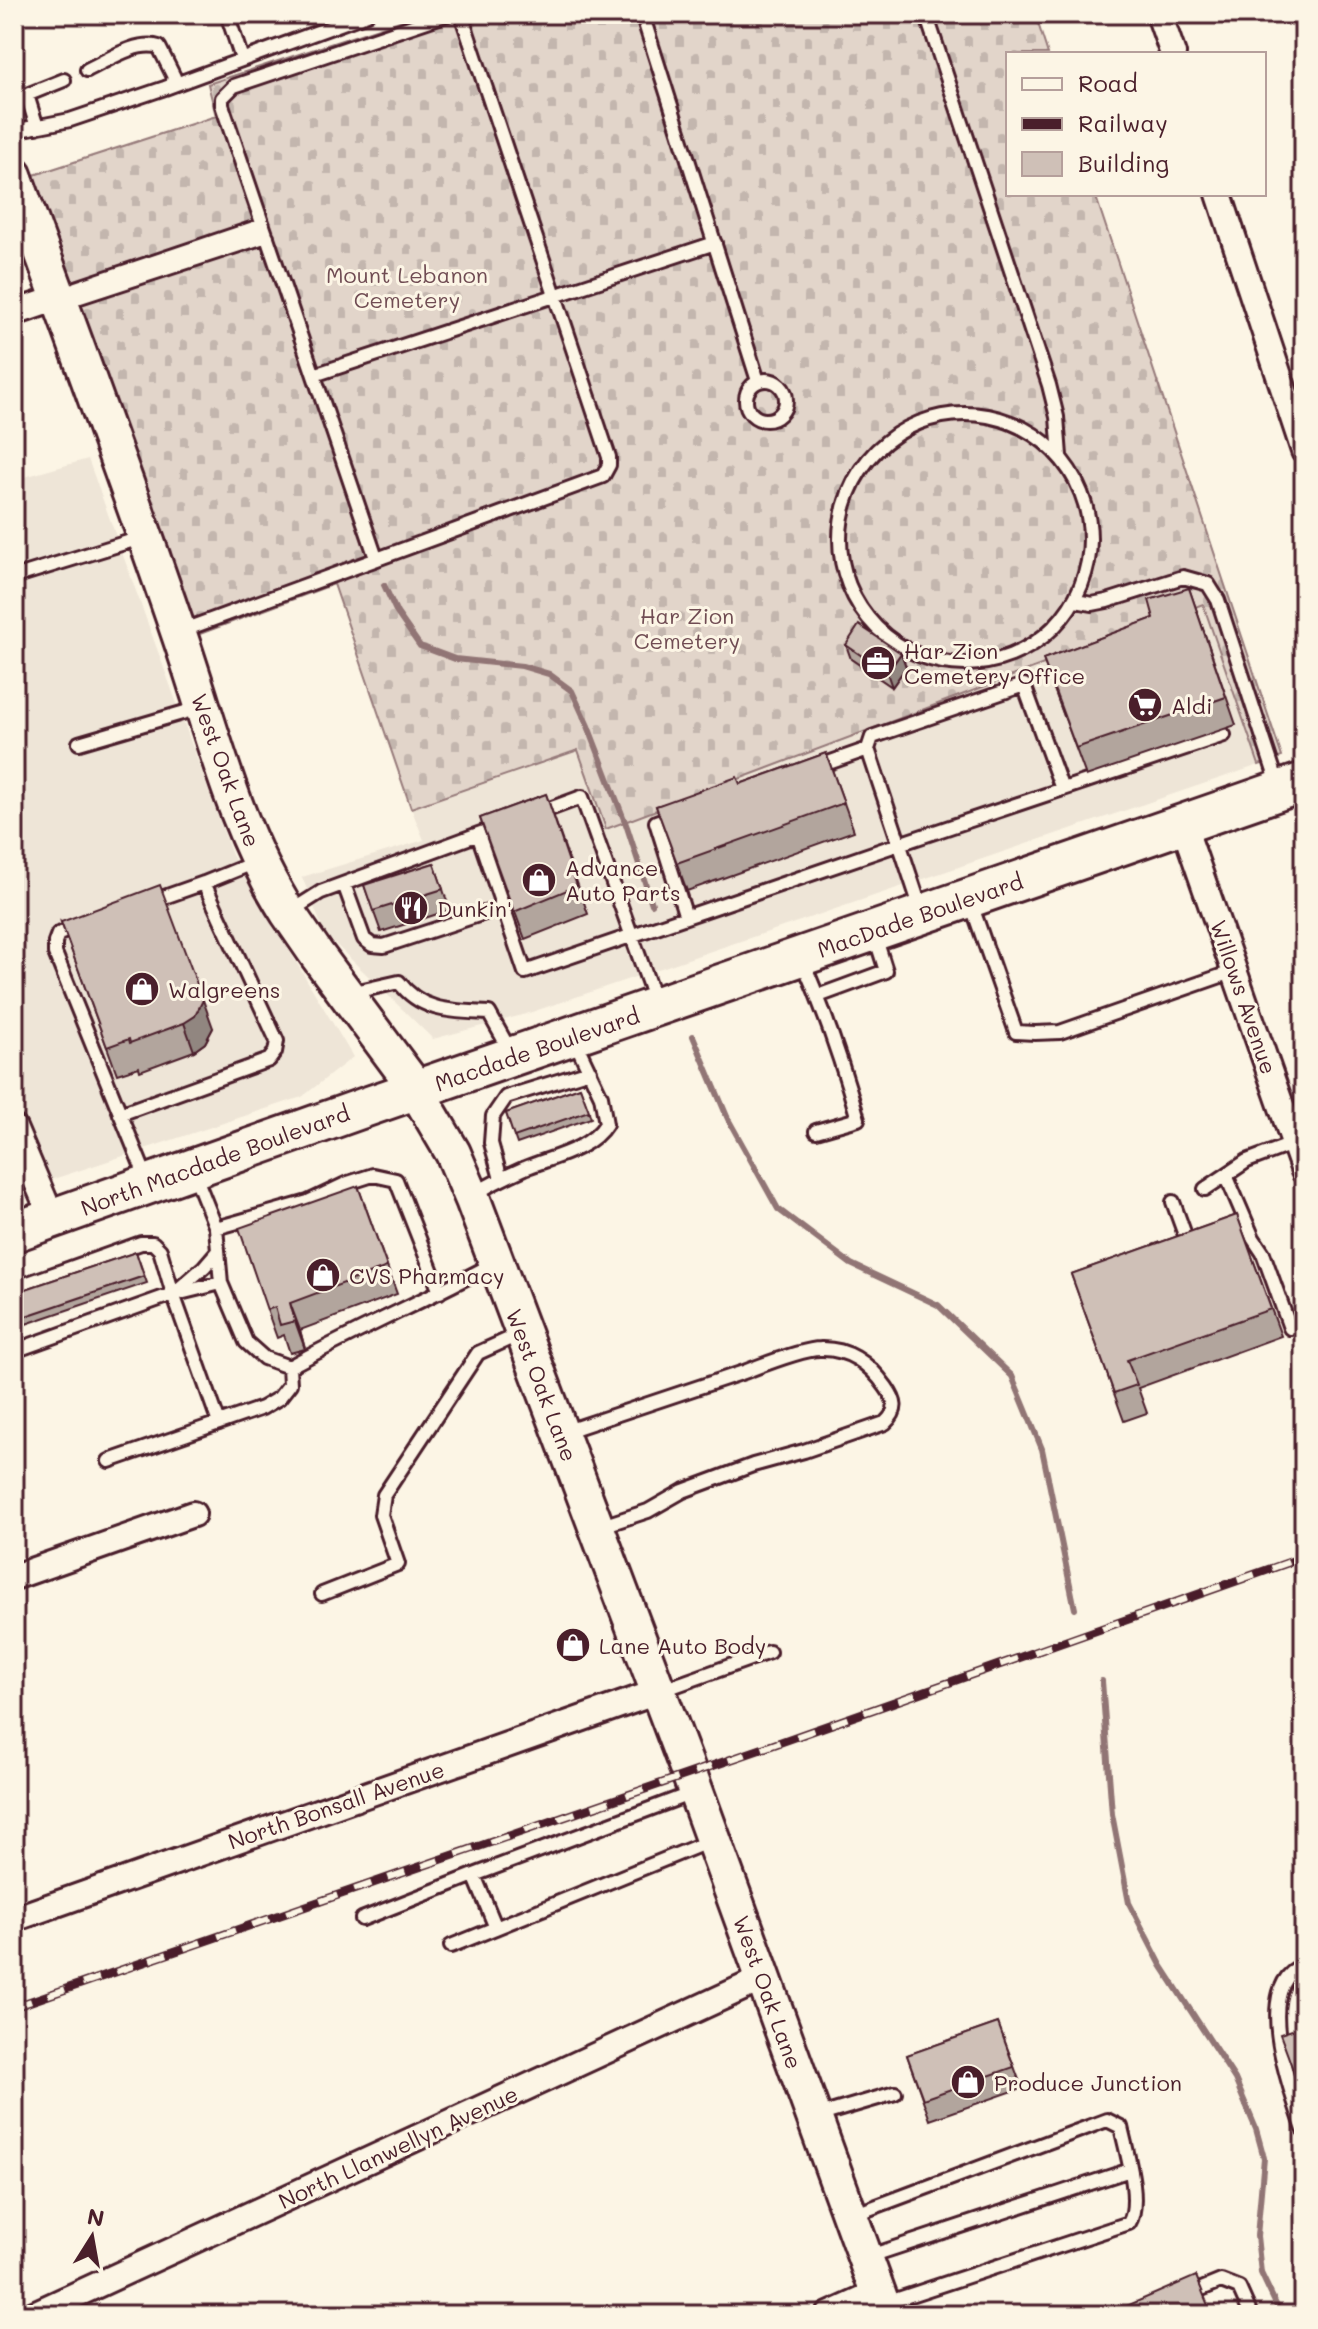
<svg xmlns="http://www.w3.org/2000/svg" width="1318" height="2329" font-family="Mali,sans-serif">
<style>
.built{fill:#eee5d7}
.cemetery{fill:url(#cemetery-stones);stroke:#967a7a;stroke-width:2}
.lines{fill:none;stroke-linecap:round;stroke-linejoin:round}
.stream{stroke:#917474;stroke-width:6}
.lane-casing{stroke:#4a1f2b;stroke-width:18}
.street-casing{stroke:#4a1f2b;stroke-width:30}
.secondary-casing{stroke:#4a1f2b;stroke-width:40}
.primary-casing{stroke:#4a1f2b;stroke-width:44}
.lane{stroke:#fcf5e5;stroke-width:12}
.street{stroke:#fcf5e5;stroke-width:24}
.secondary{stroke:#fcf5e5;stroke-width:34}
.primary{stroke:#fcf5e5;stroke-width:38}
.rail-casing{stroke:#4a1f2b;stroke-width:9}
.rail{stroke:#fcf5e5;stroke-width:6;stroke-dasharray:18;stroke-linecap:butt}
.wall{fill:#b2a59d;stroke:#4a1f2b;stroke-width:2}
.shaded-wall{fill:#918680;stroke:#4a1f2b;stroke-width:2}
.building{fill:#cfc0b7;stroke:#4a1f2b;stroke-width:2}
.labels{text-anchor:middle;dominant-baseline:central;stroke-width:6;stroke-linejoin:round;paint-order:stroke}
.park-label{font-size:22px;fill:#704c53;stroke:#fcf5e5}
.poi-label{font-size:22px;fill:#4a1f2b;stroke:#fcf5e5;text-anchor:start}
.street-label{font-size:22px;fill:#4a1f2b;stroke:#fcf5e5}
</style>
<defs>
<pattern id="cemetery-stones" width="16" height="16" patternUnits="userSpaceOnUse" patternTransform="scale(2)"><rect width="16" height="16" fill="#e2d5ca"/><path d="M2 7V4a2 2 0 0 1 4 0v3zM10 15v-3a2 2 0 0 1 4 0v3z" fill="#c3b6ae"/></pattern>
</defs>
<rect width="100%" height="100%" fill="#fcf5e5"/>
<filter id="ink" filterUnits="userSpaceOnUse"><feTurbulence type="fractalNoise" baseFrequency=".0125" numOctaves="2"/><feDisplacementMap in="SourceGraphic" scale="16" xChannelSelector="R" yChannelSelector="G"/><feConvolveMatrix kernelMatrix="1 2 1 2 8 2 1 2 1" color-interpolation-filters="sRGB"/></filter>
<g filter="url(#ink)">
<path class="built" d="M88,459L232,855L353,1057L302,1097L14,1192V480Z
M1204,604L1259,765L526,1014L433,1039L325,934L302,877L424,840L411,808L579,750L607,829Z"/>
<path class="cemetery" d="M421,14H1035L1048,54H1008V194H1095L1282,757L1259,765L1203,604L606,829L578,750L411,808L334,584L192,637L31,176L216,116L208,84Z"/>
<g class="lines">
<path class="stream" d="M384,585L397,613L420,646L455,659L522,666L549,674L572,691L588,726L627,827L652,904
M693,1036L728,1119L778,1209L851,1264L938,1305L1012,1376L1042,1449L1075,1609
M1102,1681L1112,1814L1129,1903L1161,1965L1235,2079L1256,2129L1264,2158L1257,2236L1261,2273L1281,2315"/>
<g class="lane-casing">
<path id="lane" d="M227,14L242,59
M642,14L758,381
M926,14L1049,385L1057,417L1060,456
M87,70C108,60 137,40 159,47L174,77L172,85
M27,95L37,127
M14,100L64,80
M14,131L70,120L165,88L367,14
M63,296L76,288L263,225
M62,298L80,297L267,236
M314,375L715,243
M746 400a20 20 0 1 1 40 0a20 20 0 1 1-40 0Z
M840 539a125 125 0 1 1 250 0a125 125 0 1 1-250 0Z
M376,558L222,105V98L234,86L448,14
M14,577L144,537
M1076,601L1092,604L1107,601L1183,577L1208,584L1218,600L1279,787
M181,631L603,476L609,465V457L461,14
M79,743L199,708
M868,749L872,737L1024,685L1062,789
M814,768L868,749L921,909
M536,814L582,797L655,1001
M676,815L656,822L686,917
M478,834L525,972L899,844L1224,735
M344,884L364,939L372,945L384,946L503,907
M970,901L1016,1032L1035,1033L1060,1032L1235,971
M150,902L204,883L256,862
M291,911L321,892L484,832
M80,927L58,934L55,942V953L148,1182
M802,960C825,1012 843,1065 858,1119L816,1131
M350,993L399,982C422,1013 454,1011 489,1013L512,1054
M818,996L886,971L875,936
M120,1114L269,1060L275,1052L277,1041L204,883
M194,1173L216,1228L221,1283L246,1342L264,1358L289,1367C356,1330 426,1300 493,1264
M1226,1175L1253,1238L1263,1253L1290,1328
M501,1179L491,1143L493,1116L506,1097L590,1071
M1205,1189L1247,1161L1295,1143
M474,1194C491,1184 507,1176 525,1168C552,1157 590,1150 606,1124L601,1096L575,1041
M1173,1202L1189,1246
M216,1228L308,1202L348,1183L373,1175L396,1180L440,1292
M14,1288L141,1243H153L160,1250L173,1294L14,1351
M173,1294L219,1423
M173,1294L204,1267L217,1252
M176,1294L221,1283
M564,1432C624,1412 684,1392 744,1372C762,1365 803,1349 820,1349C848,1348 870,1364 886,1387C896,1401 899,1410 885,1423L804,1451L753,1465L683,1491L648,1511L599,1527
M109,1461L262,1408L279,1398L290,1384L289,1367
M322,1594L398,1564L381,1515L384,1495L478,1353L520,1334
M660,1691L769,1652
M362,1919L474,1875
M496,1928L474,1875L695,1792
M451,1946L710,1841
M1304,1966C1250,1984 1292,2095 1304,2130
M817,2116L895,2093
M853,2215L1107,2120L1121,2127C1126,2150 1142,2202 1129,2223L886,2303
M867,2257L1130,2170
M1187,2295L1221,2281L1239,2288L1251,2315"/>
</g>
<g class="street-casing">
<path id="street" d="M1159,14L1173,54
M1219,194L1304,451
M14,313L58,298
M1183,824L1304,1171
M14,1128L52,1218
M14,1577L193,1514
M14,1919L657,1692
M32,2315L764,1978
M829,2315L878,2293"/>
</g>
<g class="secondary-casing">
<path id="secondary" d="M14,175C69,327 126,478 178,631C211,726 233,827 288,913L317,955L410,1080L453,1153L473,1200L689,1773L886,2315"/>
</g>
<g class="primary-casing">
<path id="primary" d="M14,1232L366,1107L1304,782"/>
</g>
<use href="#lane" class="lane"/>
<use href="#street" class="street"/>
<use href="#secondary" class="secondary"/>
<use href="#primary" class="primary"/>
<g class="rail-casing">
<path id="rail" d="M14,2007L764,1748L1304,1557"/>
</g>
<use href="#rail" class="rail"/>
</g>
<path class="wall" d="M1189,588L1236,725L1086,776L1043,659L1154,618Z
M846,645L901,653L906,667L892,687L851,659Z
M826,753L854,831L687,891L656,806L740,784Z
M546,794L588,914L525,939L480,818Z
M434,863L450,910L381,932L364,885Z
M61,922L213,1028L205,1043L194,1051L140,1071L139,1067L117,1074Z
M580,1087L591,1118L517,1144L506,1113Z
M358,1186L397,1294L300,1330L305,1349L290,1353L284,1335L277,1338L267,1310Z
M1237,1215L1281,1336L1138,1388L1147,1413L1124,1421L1071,1274Z
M136,1252L147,1283L14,1328V1293Z
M998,2023L1022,2088L930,2120L907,2055Z"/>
<path class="shaded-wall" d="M901,653L906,667L892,687L887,673Z
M203,1000L213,1028L205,1043L194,1051L184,1023Z
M290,1303L300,1330L305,1349L295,1321Z"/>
<path class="building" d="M1189,588L1226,697L1076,748L1043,659L1154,618L1149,600Z
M859,625L901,653L887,673L846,645Z
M826,753L844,803L677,863L656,806L737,777L740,784Z
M546,794L577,886L514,912L480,818Z
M434,863L443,889L373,911L364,885Z
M160,885L203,1000L195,1016L184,1023L130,1043L129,1039L107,1047L61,922Z
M580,1087L589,1111L514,1137L506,1113Z
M358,1186L387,1267L290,1303L295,1321L280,1325L275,1307L267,1310L239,1228Z
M1237,1215L1271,1309L1127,1360L1137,1385L1114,1393L1071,1274Z
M136,1252L144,1276L14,1320V1293Z
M998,2023L1014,2067L923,2099L907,2055Z
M1304,2026V2099L1280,2034Z
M1196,2276L1212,2315H1115L1113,2312Z"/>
</g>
<defs>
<g id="office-disc" transform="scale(1.8)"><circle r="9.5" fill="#4a1f2b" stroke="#fcf5e5"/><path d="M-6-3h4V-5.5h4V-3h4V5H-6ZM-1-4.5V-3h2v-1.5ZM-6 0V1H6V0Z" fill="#fff"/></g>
<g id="supermarket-disc" transform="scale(1.8)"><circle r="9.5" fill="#4a1f2b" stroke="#fcf5e5"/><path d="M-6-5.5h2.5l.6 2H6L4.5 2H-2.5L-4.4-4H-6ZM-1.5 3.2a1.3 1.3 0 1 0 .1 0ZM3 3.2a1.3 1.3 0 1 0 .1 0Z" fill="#fff"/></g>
<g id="shop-disc" transform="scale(1.8)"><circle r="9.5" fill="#4a1f2b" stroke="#fcf5e5"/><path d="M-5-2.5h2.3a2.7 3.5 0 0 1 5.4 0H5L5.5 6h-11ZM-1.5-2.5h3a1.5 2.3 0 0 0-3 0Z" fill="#fff"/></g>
<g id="restaurant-disc" transform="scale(1.8)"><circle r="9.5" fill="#4a1f2b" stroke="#fcf5e5"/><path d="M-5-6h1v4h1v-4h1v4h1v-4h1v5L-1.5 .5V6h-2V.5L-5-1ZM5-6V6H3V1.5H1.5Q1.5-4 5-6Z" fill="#fff"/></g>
</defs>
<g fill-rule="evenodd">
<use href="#office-disc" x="878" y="663"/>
<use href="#supermarket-disc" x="1145" y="705"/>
<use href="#shop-disc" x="539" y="880"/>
<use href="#restaurant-disc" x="411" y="908"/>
<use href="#shop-disc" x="142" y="989"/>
<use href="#shop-disc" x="323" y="1275"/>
<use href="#shop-disc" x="573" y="1645"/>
<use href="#shop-disc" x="968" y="2082"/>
</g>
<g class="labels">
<g class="park-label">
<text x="407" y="274">Mount Lebanon<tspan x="407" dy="25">Cemetery</tspan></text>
<text x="687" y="615">Har Zion<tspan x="687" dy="25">Cemetery</tspan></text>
</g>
<g class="poi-label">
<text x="904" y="650">Har Zion<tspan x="904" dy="25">Cemetery Office</tspan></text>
<text x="1171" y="705">Aldi</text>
<text x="565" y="867">Advance<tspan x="565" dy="25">Auto Parts</tspan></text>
<text x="437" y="908">Dunkin'</text>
<text x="168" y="989">Walgreens</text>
<text x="349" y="1275">CVS Pharmacy</text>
<text x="599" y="1645">Lane Auto Body</text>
<text x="994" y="2082">Produce Junction</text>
</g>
<g class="street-label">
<text transform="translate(226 770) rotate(70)">West Oak Lane</text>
<text transform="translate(920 915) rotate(-19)">MacDade Boulevard</text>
<text transform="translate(1244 997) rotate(71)">Willows Avenue</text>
<text transform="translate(537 1049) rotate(-19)">Macdade Boulevard</text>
<text transform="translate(215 1160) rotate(-20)">North Macdade Boulevard</text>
<text transform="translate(542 1385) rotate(69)">West Oak Lane</text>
<text transform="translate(336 1805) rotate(-19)">North Bonsall Avenue</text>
<text transform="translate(768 1992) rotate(70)">West Oak Lane</text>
<text transform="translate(398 2147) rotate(-25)">North Llanwellyn Avenue</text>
</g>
</g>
<rect width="1318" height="2329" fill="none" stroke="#fcf5e5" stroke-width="48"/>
<rect x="24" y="24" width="1270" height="2281" fill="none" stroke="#4a1f2b" stroke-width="3" filter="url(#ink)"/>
<rect x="1006" y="52" width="260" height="144" fill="#fcf5e5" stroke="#b59f9b" stroke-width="2"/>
<rect x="1022" y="78" width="40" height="12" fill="#fcf5e5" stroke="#b59f9b" stroke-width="2"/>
<text x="1078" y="92" font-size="24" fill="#4a1f2b">Road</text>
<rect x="1022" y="118" width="40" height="12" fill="#4a1f2b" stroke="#b59f9b" stroke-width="2"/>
<text x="1078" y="132" font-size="24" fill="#4a1f2b">Railway</text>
<rect x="1022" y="152" width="40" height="24" fill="#cfc0b7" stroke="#b59f9b" stroke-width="2"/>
<text x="1078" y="172" font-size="24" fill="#4a1f2b">Building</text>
<g transform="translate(92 2237) rotate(11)" stroke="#fcf5e5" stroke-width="6" paint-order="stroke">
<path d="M0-6L14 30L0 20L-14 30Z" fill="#4a1f2b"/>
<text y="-12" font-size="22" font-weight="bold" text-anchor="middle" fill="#4a1f2b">N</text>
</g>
</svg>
